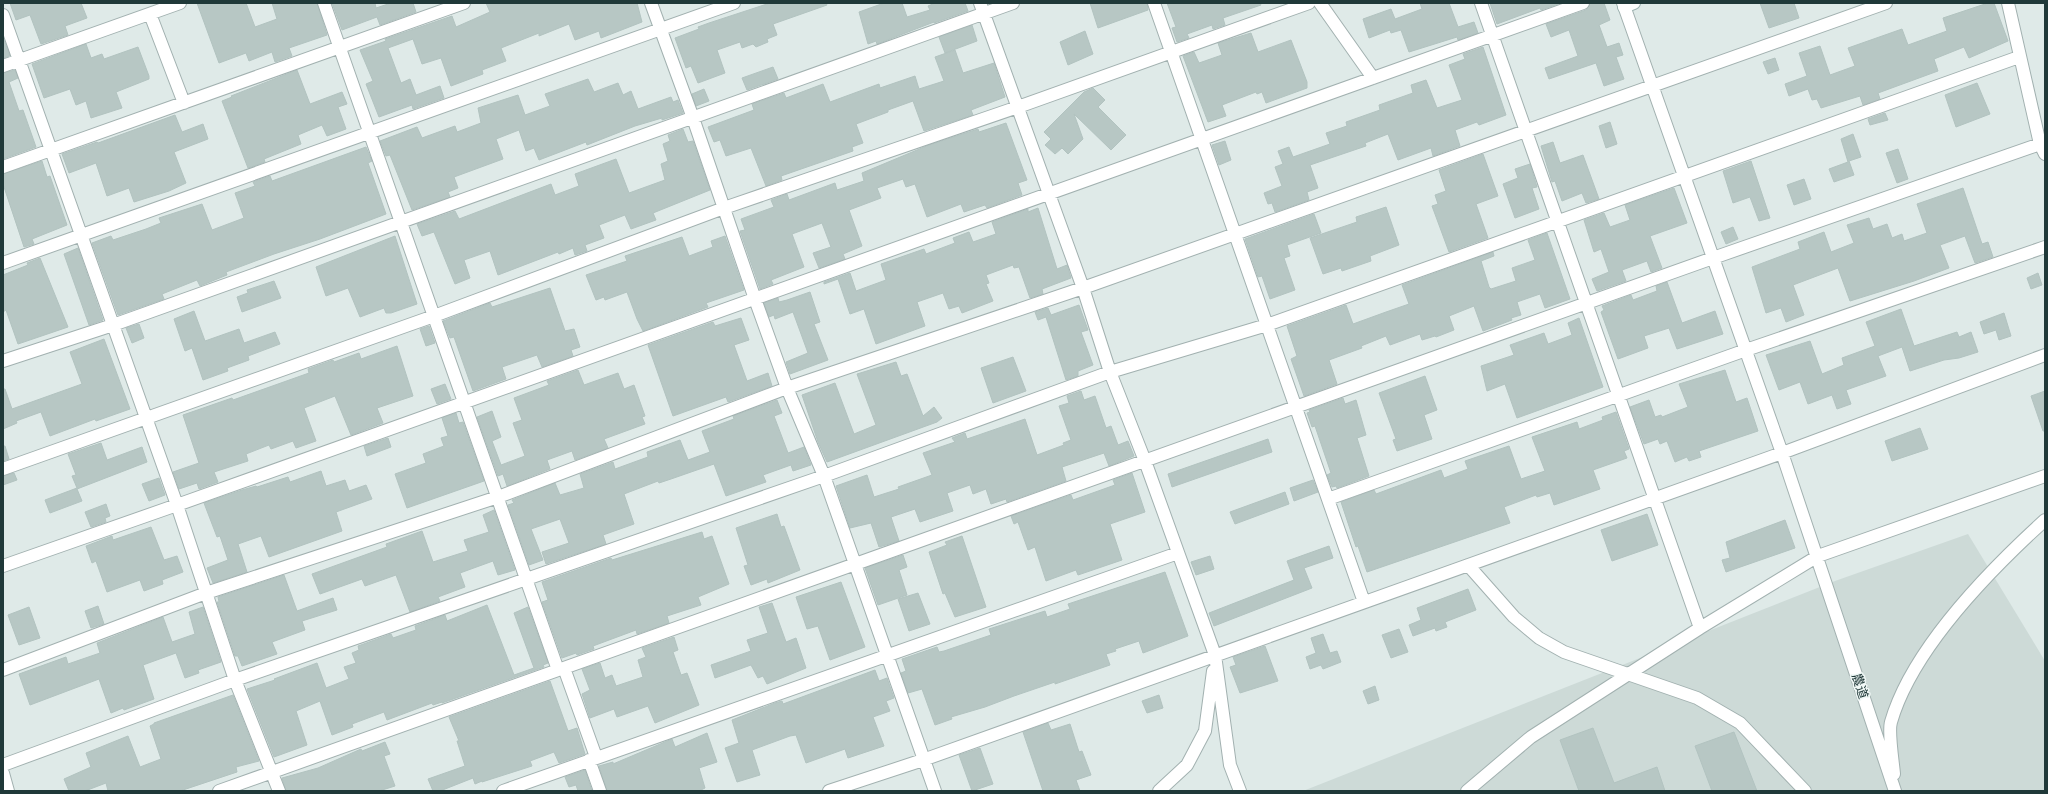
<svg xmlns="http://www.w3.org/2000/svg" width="2048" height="794" font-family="Karla,'Noto Sans SC',sans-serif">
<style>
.built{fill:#cddad7}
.building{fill:#b7c7c4;stroke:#b2c3c0}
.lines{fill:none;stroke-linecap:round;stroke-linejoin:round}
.street-casing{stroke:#a2b1b0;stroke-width:14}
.secondary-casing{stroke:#9eb5b3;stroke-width:14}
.street{stroke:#fff;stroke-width:12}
.secondary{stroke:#fff;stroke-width:12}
.labels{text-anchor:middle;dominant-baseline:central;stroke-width:3;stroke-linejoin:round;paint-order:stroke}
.street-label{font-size:13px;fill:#203939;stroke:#eff7f5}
</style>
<rect width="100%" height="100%" fill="#dfeae8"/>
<path class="built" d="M1968,534L2045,661V791H1303L1835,581Z"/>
<path class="building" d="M10,3H81L87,18L65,26L68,35L41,44L30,15L16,20Z
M197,3H246L255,27L277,19L272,3H317L327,35L289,48L292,56L275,62L272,52L249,61L246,53L219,63Z
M332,3H375L376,8L391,3H413L416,12L380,25L377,17L342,30Z
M486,3H637L642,22L601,38L599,31L575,40L569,24L539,36V33L501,48L506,61L482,70L483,74L451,86L441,58L422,64L413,39L388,48L401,83L410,79L416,95L440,86L444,98L413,109L412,105L379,117L366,84L373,81L360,50L386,41L385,39L452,16L456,27L490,12Z
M770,3H826L827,5L773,24L777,35L767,39L768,42L756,47L753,44L742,48L740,42L717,50L725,73L698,83L691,66L686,68L675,38L699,29L698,27L709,23Z
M884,3H902L907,17L930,10L928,6L935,3H965L968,11L934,23V22L877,44L876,41L868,44L859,12Z
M1090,3H1147L1148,10L1098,28Z
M1167,3H1260L1261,5L1223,18L1225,25L1213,29L1212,25L1187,34L1189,38L1177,42L1172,28L1176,27Z
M1420,3H1449L1458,27L1474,22L1478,33L1458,40L1457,37L1409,52L1401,30L1391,33L1390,30L1369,38L1363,19L1391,9L1395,19L1422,9Z
M1490,3H1561L1541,10L1540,8L1497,24Z
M1590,3H1604L1610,20L1599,25L1607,47L1619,43L1623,55L1616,57L1624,79L1604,86L1596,63L1549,79L1545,68L1578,56L1569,30L1551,37L1546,24L1586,10Z
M1760,3H1794L1799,18L1769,28Z
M1988,3H1994L2008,41L1969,58L1964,47L1934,59L1938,71L1878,93L1880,99L1863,105L1860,96L1821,108L1817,99L1812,100L1808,89L1789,96L1785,84L1807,76L1799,53L1820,46L1830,75L1855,66L1848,48L1902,29L1908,45L1947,31L1943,18Z
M972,25L977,41L945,53L939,37Z
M1085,31L1093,54L1068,65L1060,42Z
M1251,33L1258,52L1291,40L1307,82V88L1266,103L1262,92L1257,94L1256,92L1222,105L1226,116L1208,122L1183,56L1194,52L1199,63L1222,55L1218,43Z
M3,37L10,56L3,58Z
M86,44L91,58L102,54L104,59L138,47L149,76V79L116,92L122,108L91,118L86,101L76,105L70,89L44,98L32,64Z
M1483,47L1506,115L1479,125L1477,122L1455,130L1460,146L1433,156L1431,148L1398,160L1388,134L1365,143L1366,146L1310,165L1318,188L1307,192L1309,200L1275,212L1272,203L1268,204L1264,193L1282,186L1275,167L1283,164L1278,151L1289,147L1293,157L1330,144L1326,133L1347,126L1346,122L1380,110L1379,105L1413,93L1411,85L1426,80L1437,108L1462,100L1449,65L1465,59L1463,54Z
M955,50L963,73L994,63L1005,97L971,110L973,115L924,131L913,101L888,110V112L856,124L863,143L852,147L853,151L781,176L782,180L766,186L751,148L726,156L720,140L714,142L708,127L754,110L752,104L784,93L786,98L823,84L830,102L879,84L880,88L915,76L919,89L944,81L935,57Z
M1775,58L1779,70L1768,74L1763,62Z
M773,67L778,79L747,90L742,78Z
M15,70L18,78L9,82L19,111L23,110L36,147L3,159V73Z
M297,70L310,104L342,92L347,104L338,107L346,129L327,136L322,125L298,135L301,144L264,159L265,162L248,168L222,101L232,97L231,96Z
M588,79L594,92L618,83L623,95L631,91L638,109L671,97L673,102L678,100L683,113L662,120V118L635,126L587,145L586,142L539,160L534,148L526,151L519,130L496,139L503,159L454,177L458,188L448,192L450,197L412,210L390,155L386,156L380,141L417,127L422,138L455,126L457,132L481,123L478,108L518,95L525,115L550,106L545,94Z
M1977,83L1990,114L1956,127L1945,95Z
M1093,88L1105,100L1098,107L1126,135L1111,150L1074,114L1083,139L1068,154L1062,148L1055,154L1045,145L1051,139L1044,132L1084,92Z
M704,89L709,101L696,106L692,94Z
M1885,113L1888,120L1870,125L1868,119Z
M175,115L182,132L203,124L208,139L174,152L186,183L169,191L134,202L129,188L107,196L96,163L69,173L62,154L97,142L98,143Z
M1610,122L1617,144L1606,148L1599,126Z
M1006,123L1027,180L1018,183L1022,195L987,208L985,205L964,212L961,204L927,217L915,184L906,187L903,179L877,188L881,198L849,210L862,246L843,254L845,259L819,268L813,253L831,247L822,223L792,234L804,267L771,280L773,284L760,289L740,231L745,230L741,219L774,207L771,200L787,194L789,200L835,183L837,190L864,181L862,173L929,145L978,129L979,132Z
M683,129L688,142L693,141L710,190L653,213L656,220L631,229L625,215L599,225L604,238L585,245L587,251L575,255L573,248L559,254L558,252L498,275L490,251L464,260L470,278L455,284L434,232L422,236L417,224L455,211L459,219L551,184L555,195L579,186L575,174L616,159L629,193L665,180L661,164L668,161L663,144L670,141L668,135Z
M1853,134L1861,157L1849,161L1854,175L1834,182L1829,169L1848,162L1841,139Z
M1225,141L1231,160L1219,165L1212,145Z
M1553,142L1560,163L1583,155L1599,199L1586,203L1582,193L1562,201L1555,181L1552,182L1541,146Z
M366,147L372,161L368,163L386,214L320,239L274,254L226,272L227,275L200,286L197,280L162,294L164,299L118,315L92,243L111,236L113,240L146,229L161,223L159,218L202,204L212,230L244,218L235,193L255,186L253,182L270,176L272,181Z
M1898,149L1908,179L1897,183L1886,153Z
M1483,154L1498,196L1476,204L1488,238L1449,252L1432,206L1438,204L1435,195L1446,191L1439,170Z
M42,161L47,177L50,176L67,225L32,239L34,244L24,247L3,184V174Z
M1751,161L1770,218L1759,221L1750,197L1733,203L1723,171Z
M1530,164L1537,187L1532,188L1539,209L1515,218L1503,184L1518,178L1515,169Z
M1804,179L1811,199L1794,205L1787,185Z
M1674,188L1687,223L1650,236L1662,268L1651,272L1647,261L1622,270L1626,281L1597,291L1592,279L1609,272L1601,249L1594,252L1584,220L1604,213L1610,227L1630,220L1625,205Z
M1963,188L1982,244L1988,242L1993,257L1975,263L1965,236L1940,245L1949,268L1914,281L1850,301L1838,268L1793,285L1804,315L1786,322L1781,308L1766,313L1752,267L1800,249L1798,242L1824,232L1831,252L1854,243L1847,225L1869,218L1873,229L1887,224L1892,238L1902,234L1904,241L1927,233L1917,204Z
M1386,207L1399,245L1370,256L1371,261L1342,271L1341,268L1323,274L1310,238L1357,222L1356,217Z
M1038,208L1057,269L1067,265L1071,278L1042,289L1043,294L1030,298L1019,267L1014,268L1013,265L986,275L989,283L986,284L993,301L962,313L959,306L949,309L943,293L917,302L925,326L876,344L864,309L850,314L838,279L824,284V282L850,273L856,291L886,280L881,264L924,249L926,254L955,243L953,238L969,232L973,242L996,234L992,222L1028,209V212Z
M1314,214L1321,233L1287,245L1290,256L1284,258L1295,290L1270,299L1262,276L1258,277L1245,239Z
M1733,227L1738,239L1726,244L1721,232Z
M1547,233L1570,299L1545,308L1540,294L1517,302L1521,315L1511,318L1512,320L1483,331L1474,306L1449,316L1454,330L1436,337L1435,336L1422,340L1420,334L1390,345L1386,336L1361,346L1362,348L1329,360L1337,384L1304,396L1291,359L1297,356L1287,326L1346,305L1353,324L1386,312L1409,304L1402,285L1493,252L1494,256L1481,261L1489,287L1491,289L1516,281L1512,268L1535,260L1528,240Z
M395,236L417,304L391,313H386L384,308L360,317L348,288L326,296L316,267Z
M725,236L744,290L706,303L708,307L643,331L637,319L627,292L605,300L604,297L596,300L586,275L627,261L625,256L682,237L689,256L713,247L711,241Z
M78,248L103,320L89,325L64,254Z
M40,258L68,327L18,344L6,310L3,312V275L28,265L27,263Z
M2038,273L2042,285L2031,289L2027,278Z
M274,281L281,298L242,312L237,297L248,293L247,290Z
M1667,282L1682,323L1715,311L1723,334L1677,349L1669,328L1644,336L1648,348L1618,359L1601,312L1604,310L1602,306L1631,295L1633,300L1657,291L1656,286Z
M550,288L565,331L574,329L580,347L571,350L573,356L542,367L537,355L502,367L506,379L473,391L454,337L450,338L443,321L490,303L492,307Z
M810,292L820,322L814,324L828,360L790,374L786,362L808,353L793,312L775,319L774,315L769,317L764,303L778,298L779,302L787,300Z
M1079,305L1088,330L1081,332L1093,365L1078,371V376L1066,380L1046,317L1038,320L1035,312L1048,308L1051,315Z
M1901,309L1914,346L1957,332L1959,337L1971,332L1978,352L1959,358L1944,360L1910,371L1902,347L1878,356L1886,376L1846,390L1851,404L1837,409L1832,395L1808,404L1800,382L1779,390L1766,355L1810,341L1822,374L1844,365L1842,358L1875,346L1866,322Z
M194,311L205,341L239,329L244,343L275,332L280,344L248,356L249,360L227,368L228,371L203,380L192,348L185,351L174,319Z
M2004,313L2011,336L1999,340L1996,330L1984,334L1980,322Z
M741,318L749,340L734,345L747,381L768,373L772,386L728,402L726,397L673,416L648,345L713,322L715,326Z
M1579,318L1603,387L1517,418L1505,384L1487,391L1481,366L1514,355L1510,345L1544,333L1548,344L1572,335L1568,323Z
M139,324L144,338L132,343L126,328Z
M429,326L435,343L426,346L420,329Z
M104,339L130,409L96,421L95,419L50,436L41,412L16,421L17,423L3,429V389H5L12,409L82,384L70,352Z
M397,346L413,396L377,408L383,423L351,435L335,396L304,408L316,441L296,448L293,441L271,449L269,445L246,454L248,461L214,472L218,482L199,489L197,483L179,489L173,472L199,463L183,415L232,398L233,400L309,373L308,369L333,360L334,362L359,353L361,359Z
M1013,357L1026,391L993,403L981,368Z
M896,362L901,376L907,374L923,416L934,407L942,418L937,422L827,462L818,442L802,395L835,383L854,434L876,425L857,374Z
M578,370L584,385L618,373L624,389L634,385L645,416L642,417L645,424L604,439L608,448L575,460L572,451L547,460L550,469L507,486L503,474L498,476L477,417L492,411L501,437L492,441L501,465L525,456L513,423L522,420L514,398L549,385L547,381Z
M1725,370L1736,402L1747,398L1758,431L1699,451L1701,457L1689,461L1687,457L1675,462L1667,441L1660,444L1658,439L1644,444L1630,407L1649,400L1655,417L1661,415L1662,417L1688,407L1679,384Z
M1425,376L1437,410L1424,415L1432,439L1397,451L1393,440L1396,439L1379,393Z
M445,384L451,399L437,404L431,389Z
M1081,391L1084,400L1095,396L1106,428L1111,426L1118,445L1128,441L1134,456L1109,466L1104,453L1062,467L1066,481L1007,502L1006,499L991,504L986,489L973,494L970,485L947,493L953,511L920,522L915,509L891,517L899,541L879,547L871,523L850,528L836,486L867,475L874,497L899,489L898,487L932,475L923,453L955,442L952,438L965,433L967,439L1025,419L1037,455L1064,445L1063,443L1071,440L1059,406L1069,403L1067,396Z
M2045,391V431H2043L2031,396Z
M1343,398L1345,404L1356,400L1366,435L1357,438L1369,476L1337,488L1336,486L1332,487L1327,475L1331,473L1315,426L1312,427L1307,413L1310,412L1309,410Z
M777,400L782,413L774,416L788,453L804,447L811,465L793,471L791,465L763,475L766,482L726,496L714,464L671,479L659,483L658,481L624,494L634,524L603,535L606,544L546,564L542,552L569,543L560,519L531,529L543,560L529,565L508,505L514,503L512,500L555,483L560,495L584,488L580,474L613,462L615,469L648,457L647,452L680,440L688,460L710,452L702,431L734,419L733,416Z
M1616,412L1629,449L1624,451L1627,458L1593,470L1600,489L1554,505L1550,493L1537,497L1536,495L1504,507L1510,523L1367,572L1358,546L1356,547L1341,502L1374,490L1376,494L1441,470L1444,478L1468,469L1465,461L1509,446L1521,479L1545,471L1532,437L1577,422L1579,429L1603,420L1602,417Z
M456,413L459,423L463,422L484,481L407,508L395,474L426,463L423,454L444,446L441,438L448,436L442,418Z
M1920,428L1928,449L1892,461L1885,441Z
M388,438L391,447L367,456L364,446Z
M1268,439L1272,452L1172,487L1168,474Z
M101,443L107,460L142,447L147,462L77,489L82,501L50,513L45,500L77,488L72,476L76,475L68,454Z
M3,446H5L9,459L3,461Z
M321,471L326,486L345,480L349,491L366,485L372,499L336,512L342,531L269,557L261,536L238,544L247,572L213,583L207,568L228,560L220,536L217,537L204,503L242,490L256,486L257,487L288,477L290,482Z
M14,473L17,480L3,485V476Z
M1132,473L1145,512L1110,524L1122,560L1078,575L1076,570L1046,581L1035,547L1028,550L1018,522L1014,524L1011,516L1071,495L1073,500L1115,485L1113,480Z
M159,478L165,495L149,501L142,484Z
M1313,480L1318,492L1294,501L1290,488Z
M1285,492L1289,504L1235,524L1230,512Z
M106,504L110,516L105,518L106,522L91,527L85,512Z
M494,510L515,570L498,575L493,561L460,573L465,587L438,597L440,601L410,612L396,575L365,586L362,579L320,594L312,574L387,547L386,544L422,531L433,562L468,551L464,540L489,532L483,515Z
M777,514L781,527L784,526L800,570L768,583L767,579L751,585L744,566L748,565L736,528Z
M1647,514L1658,545L1612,561L1601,530Z
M1785,520L1795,548L1726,572L1722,560L1730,558L1726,542Z
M151,527L164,560L177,556L183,572L162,580L163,584L144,591L140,580L107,592L96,561L92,563L86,546L112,536L113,540Z
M702,532L704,539L712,536L729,584L698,597L701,605L667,616L669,623L637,634L636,630L593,646L594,649L577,655L576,653L562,658L542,602L548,600L542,582L611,558L612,560Z
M962,536L986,607L955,617L945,593L943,594L929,552L947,545L945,542Z
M1329,546L1333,558L1304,568L1312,588L1214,626L1209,613L1294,580L1287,561Z
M903,555L907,567L899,570L907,595L878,605L865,568Z
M1210,556L1214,569L1196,575L1191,562Z
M1165,572L1188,636L1143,653L1139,641L1115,649L1116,651L1106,654L1110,665L1055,684V682L1014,696L985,707L951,717L952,719L935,725L922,689L908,693L901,673L906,671L902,659L937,647L939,652L944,651L991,635L989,629L1045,611L1047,617L1070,609L1068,604Z
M284,575L297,611L333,598L337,610L302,621L305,630L272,642L277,654L242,666L238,656H235L217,602H219L218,597Z
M841,582L865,647L830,660L818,626L807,629L796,597Z
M1468,589L1476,610L1445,622L1447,627L1436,631L1435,628L1413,636L1409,625L1421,620L1417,608Z
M918,593L930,624L909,631L898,599Z
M772,603L786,642L796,638L806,668L767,684L763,676L758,678L751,665L715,678L711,665L751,651L747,640L768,633L759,607Z
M487,605L514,675L534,668L514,613L528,607L548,663L543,665L544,667L442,703V702L433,705L432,703L387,720L384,712L352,724L353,727L332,735L320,701L296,711L307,745L274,757L247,689L275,680L274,679L317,663L326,688L349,679L344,667L356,663L352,653L359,650L358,646L391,634L393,638L416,630L415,626L445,615L447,621Z
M98,606L104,624L91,628L85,611Z
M29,607L40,638L19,645L8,615Z
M203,607L221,662L198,670L199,673L185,678L176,653L143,665L154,699L124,710L123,708L111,713L99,679L30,705L19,674L66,657L68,664L100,653L97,643L163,617L172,642L195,634L189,612Z
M1399,629L1408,652L1391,658L1382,635Z
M1323,634L1330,653L1337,651L1341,662L1323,669L1321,665L1310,669L1306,657L1316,653L1311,638Z
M674,637L678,650L673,652L681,675L687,673L699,705L655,723L648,706L617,717L614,709L590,718L582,694L590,690L582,669L600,663L605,678L612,675L616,686L643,677L638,660L646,657L642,648Z
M1265,646L1278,681L1240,693L1230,667L1236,665L1233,657Z
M875,670L879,681L887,678L894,698L886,701L890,711L873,717L884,746L848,758L845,749L806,763L796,735L790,736L752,750L760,775L737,782L725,748L739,743L732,720L775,703L782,701L783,704Z
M550,681L568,731L577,728L585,754L559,763L554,752L530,761L532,766L482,782V781L475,784L473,778L440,791H433L428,779L465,766L457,741H459L449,717Z
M1375,686L1379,700L1368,704L1363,691Z
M233,695L259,761L236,767L237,772L180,791H108L106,783L85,791H69L64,779L91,767L86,753L128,736L140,767L161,759L150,726L154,724V723Z
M1159,695L1163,708L1147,713L1142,701Z
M1048,723L1051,730L1070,724L1079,752L1082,751L1091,775L1076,780L1080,791H1043L1023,732Z
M1593,728L1614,783L1657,767L1665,791H1579L1560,740Z
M1734,732L1757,791H1712L1695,746Z
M707,733L717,762L699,768L705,788L699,791H607L599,766L613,762V764L672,739L675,747Z
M385,742L390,754L384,756L395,786L379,791H286L282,778L318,768L361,749L362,751Z
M980,748L993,784L972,791L959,755Z
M585,770L592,791H578L576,785L569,787L565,777Z"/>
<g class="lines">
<g class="street-casing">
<path id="street" d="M324,3L558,670
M651,3L693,118L755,299L787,388L824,476L935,791
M980,3L1083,288L1110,372L1145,461L1215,655L1230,765L1240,791
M1154,3L1364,602
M1320,3L1373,78
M1481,3L1700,628
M2008,3L2040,144L2045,154
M150,14L184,103
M3,15L177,505L235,680L279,791
M3,66L180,3
M3,167L464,3
M3,263L734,3
M3,361L113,325L1013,3
M3,469L434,316L724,208L1018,107L1309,3
M1328,499L1746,350L2045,247
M1468,565L1514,617L1539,638L1564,652L1697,698L1740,723L1805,791
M3,566L177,505L1583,3
M564,668L596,757
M3,670L206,593L498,497L787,388L1083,288L1886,3
M589,760L600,791
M3,765L235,680L824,476L1110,372L1267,325L2019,57
M3,773L8,791
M1894,774C1893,762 1888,732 1891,722C1912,649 1990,570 2045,520
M219,791L1713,258L2040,144
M503,791L1178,553
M829,791L923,760L1782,453L1623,3
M1159,791L1187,765L1205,731L1213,671
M1467,791L1531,737L1700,628L1818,556L2045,476
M1895,791L1782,453L2045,355"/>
</g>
<g class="secondary-casing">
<path id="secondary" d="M1624,7L1634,3"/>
</g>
<use href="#street" class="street"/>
<use href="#secondary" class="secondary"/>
</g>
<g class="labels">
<g class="street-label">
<text transform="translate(1860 686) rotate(72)">農道</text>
</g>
</g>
<rect width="2048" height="794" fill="none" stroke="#203939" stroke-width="8"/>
</svg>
